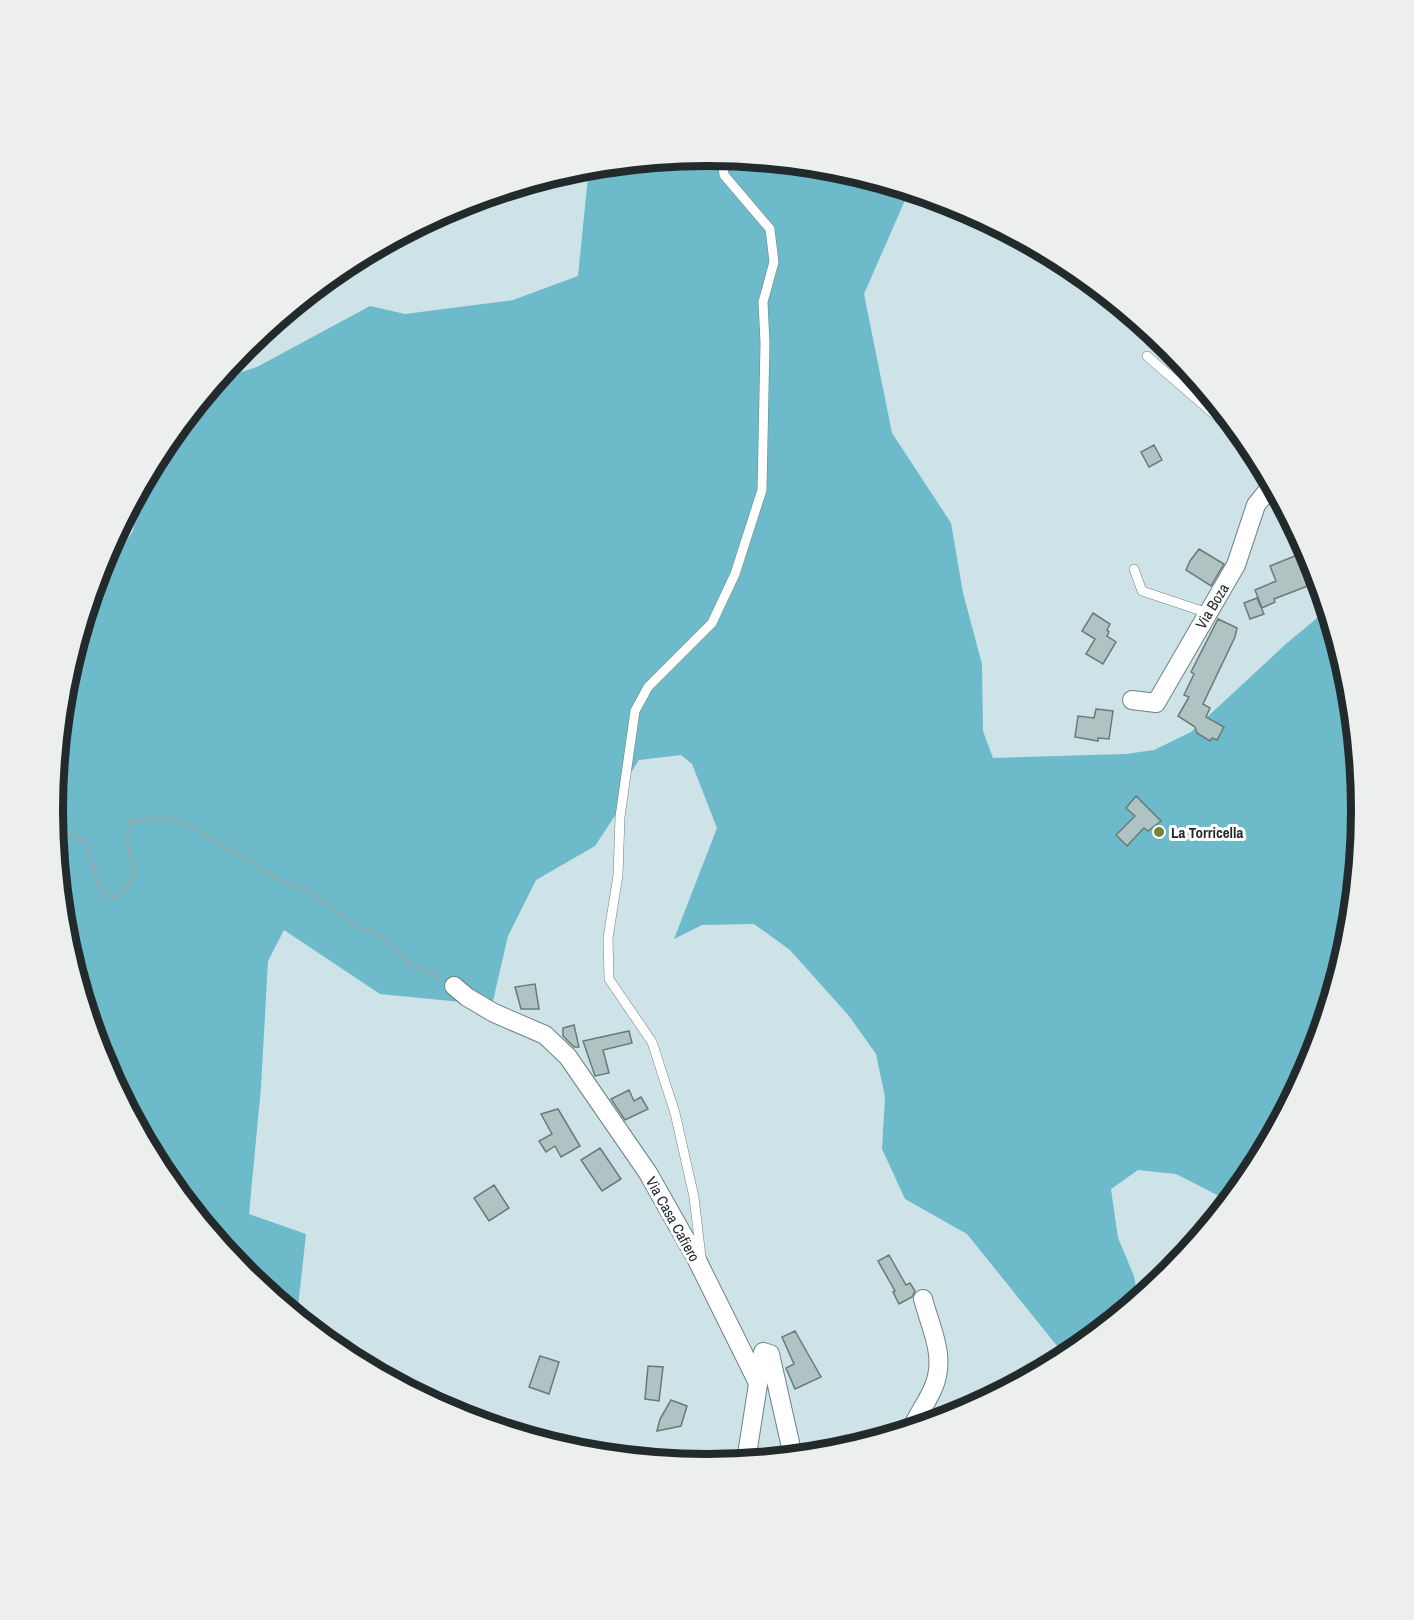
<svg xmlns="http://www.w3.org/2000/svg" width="1414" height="1620" font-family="'Archivo Narrow',sans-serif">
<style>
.green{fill:#6cbaca}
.building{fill:#aec3c2;stroke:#677b7a;stroke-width:1.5}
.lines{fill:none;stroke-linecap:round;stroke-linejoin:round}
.service-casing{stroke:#6e8185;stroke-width:10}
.minor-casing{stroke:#6e8185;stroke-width:20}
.path{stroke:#98a9ac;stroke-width:3;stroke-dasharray:6 3;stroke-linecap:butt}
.service{stroke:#fff;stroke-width:9}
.minor{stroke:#fff;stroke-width:18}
.poi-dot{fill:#748636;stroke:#fff;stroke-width:2}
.labels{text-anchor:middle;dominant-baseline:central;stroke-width:6;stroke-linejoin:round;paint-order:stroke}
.street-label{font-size:15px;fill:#222a2c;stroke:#fff}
.poi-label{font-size:15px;font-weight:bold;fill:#222a2c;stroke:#fff;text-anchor:start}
.rim{fill:none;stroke:#222a2c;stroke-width:8}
</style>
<rect width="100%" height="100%" fill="#cee3e7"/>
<path class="green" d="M707,156L835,168L913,192L906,198L864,294L892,433L951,523L963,593L982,664L983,731L993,758L1126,754L1154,750L1191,732L1287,643L1316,619L1325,605L1349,683L1361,810L1349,938L1312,1061L1251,1174L1229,1201L1176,1174L1138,1170L1111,1189L1118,1238L1134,1276L1138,1299L1066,1357L967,1234L905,1199L882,1149L885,1097L876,1054L849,1016L790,950L754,924L702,925L674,939L717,828L692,764L681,755L639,760L625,782L618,811L595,846L536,880L508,936L492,1005L380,994L284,930L268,961L261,1087L249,1214L306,1234L297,1316L244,1273L163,1173L102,1060L65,937L53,810L65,682L102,562L115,558L133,531L141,488L163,446L217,380L257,367L370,306L405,314L513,300L578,276L589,167Z"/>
<path class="building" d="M1154,445L1162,460L1149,467L1141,452Z
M1199,549L1224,564L1211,586L1186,570L1190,561Z
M1307,551L1318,582L1274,599L1275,602L1262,608L1255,590L1276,581L1270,566Z
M1257,598L1264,614L1250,619L1244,603Z
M1093,613L1110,624L1107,630L1109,632L1107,636L1116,642L1103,664L1086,654L1095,639L1082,631Z
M1218,619L1237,628L1235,637L1203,704L1210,708L1206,717L1224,727L1217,740L1212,738L1210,741L1197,733L1195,727L1178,716L1189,697L1184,695L1194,674L1191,672Z
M1096,709L1113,711L1109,739L1098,738V741L1075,737L1078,716L1094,718Z
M1136,796L1161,821L1148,831L1144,828L1127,846L1116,835L1135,816L1126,808Z
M535,984L539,1009H521L515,987Z
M574,1025L579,1047H574L563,1036V1028Z
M629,1031L632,1043L603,1050L609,1073L595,1076L583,1041Z
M629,1090L634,1101L641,1097L648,1109L625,1120L611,1099Z
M558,1109L580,1146L561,1157L555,1146L546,1152L539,1141L552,1134L541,1114Z
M600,1148L621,1179L602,1191L581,1160Z
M494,1185L509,1208L489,1221L474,1198Z
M889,1255L906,1285L910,1283L915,1291L912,1297L899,1304L893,1292L895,1291L878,1261Z
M795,1331L821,1377L795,1389L786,1368L794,1364L782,1337Z
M540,1356L559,1362L549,1394L529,1387Z
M648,1366L663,1367L659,1401L645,1399Z
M671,1400L687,1406L681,1426L657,1431L660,1419Z"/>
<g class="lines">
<g class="service-casing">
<path id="service" d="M1147,356L1252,447
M1134,569L1142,591L1208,613
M701,1257L694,1197L675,1113L652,1042L609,979L608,938L618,875L620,817L635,711L648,687L712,623L735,574L762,490L765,343L763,302L774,262L770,229L724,175L722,157"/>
</g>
<g class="minor-casing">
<path id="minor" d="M1132,700L1156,703L1236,565L1256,505L1272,485
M454,986L467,997L494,1013L545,1035L568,1057L648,1173L696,1258L758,1383
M912,1428C918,1414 928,1401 934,1386C946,1356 931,1329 923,1299
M746,1461L763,1352L770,1354L793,1456"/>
</g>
<path class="path" d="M56,848L65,832L85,842L99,886L114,899L135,878L127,833L130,821L166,818L193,827L279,880L310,892L356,927L377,932L411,964L440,978"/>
<use href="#service" class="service"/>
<use href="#minor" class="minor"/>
</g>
<circle class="poi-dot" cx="1159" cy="832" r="6"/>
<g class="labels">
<g class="street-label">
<text transform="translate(1212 606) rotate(-59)">Via Boza</text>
<text transform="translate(673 1219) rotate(61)">Via Casa Cafiero</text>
</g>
<g class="poi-label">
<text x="1171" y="832">La Torricella</text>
</g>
</g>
<path d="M0 0H1414V1620H0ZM63 810a644 644 0 1 1 1288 0a644 644 0 1 1-1288 0Z" fill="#edeeee" fill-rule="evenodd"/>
<path class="rim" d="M63 810a644 644 0 1 1 1288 0a644 644 0 1 1-1288 0Z"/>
</svg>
